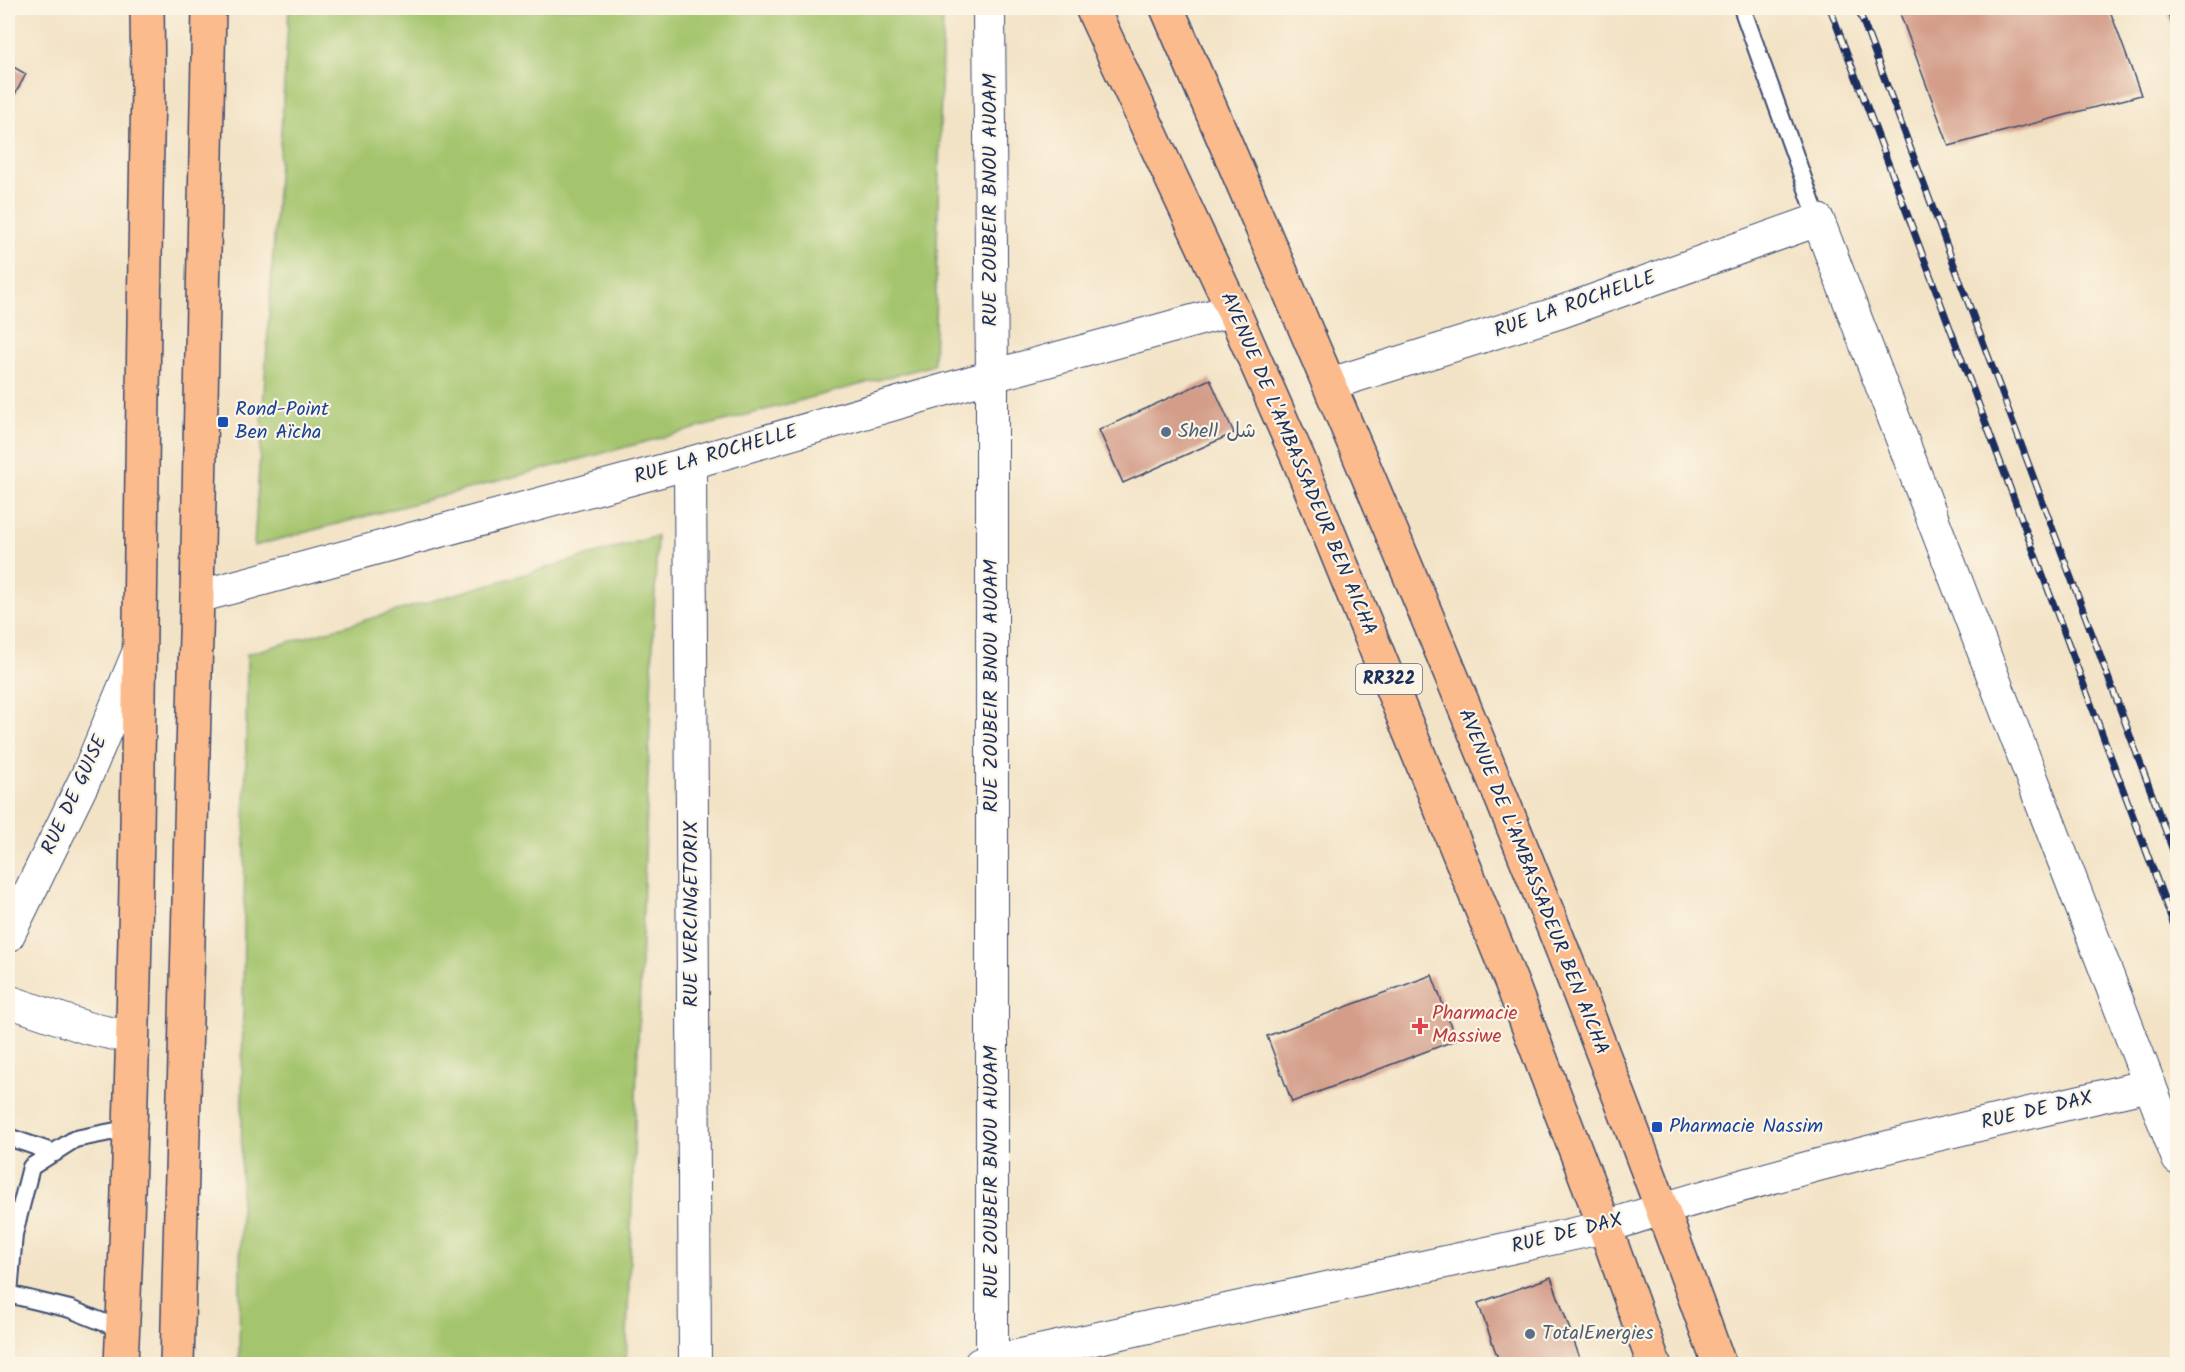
<svg xmlns="http://www.w3.org/2000/svg" width="2185" height="1372" font-family="Kalam,'Playpen Sans Arabic',sans-serif">
<style>
.green{fill:#a4c56d;stroke:#607a66;stroke-width:1.5}
.building{fill:#d39d89}
.lines{fill:none;stroke-linecap:round;stroke-linejoin:round}
.lane-casing{stroke:#3b4a6e;stroke-width:20}
.street-casing{stroke:#3b4a6e;stroke-width:34}
.primary-casing{stroke:#3b4a6e;stroke-width:36}
.lane{stroke:#fff;stroke-width:16}
.street{stroke:#fff;stroke-width:32}
.primary{stroke:#fbbb8c;stroke-width:33}
.rail-casing{stroke:#1b2f5e;stroke-width:7}
.rail{stroke:#fcf5e5;stroke-width:4.5;stroke-dasharray:14;stroke-linecap:butt}
.transit-dot{fill:#1a4fb4;stroke:#fcf5e5;stroke-width:2}
.service-dot{fill:#5c6f8a;stroke:#fcf5e5;stroke-width:2}
.health-dot{fill:#e0444e;stroke:#fcf5e5;stroke-width:2}
.labels{text-anchor:middle;dominant-baseline:central;stroke-width:4.5;stroke-linejoin:round;paint-order:stroke}
.shield{fill:#fcf5e5;stroke:#5e6a86;stroke-width:1.5}
.shield-label{font-size:18px;font-weight:bold;fill:#1b2f5e}
.street-label{font-size:20px;fill:#1b2f5e;stroke:#fcf5e5}
.transit-label{font-size:20px;fill:#164399;stroke:#fcf5e5;text-anchor:start}
.service-label{font-size:20px;fill:#4e5e75;stroke:#fcf5e5;text-anchor:start}
.health-label{font-size:20px;fill:#be3a42;stroke:#fcf5e5;text-anchor:start}
</style>
<rect width="100%" height="100%" fill="#fcf5e5"/>
<filter id="ink" filterUnits="userSpaceOnUse"><feTurbulence type="fractalNoise" baseFrequency=".0167" numOctaves="2"/><feDisplacementMap in="SourceGraphic" scale="12" xChannelSelector="R" yChannelSelector="G"/><feConvolveMatrix kernelMatrix="1 2 1 2 8 2 1 2 1" color-interpolation-filters="sRGB"/></filter>
<filter id="wash" filterUnits="userSpaceOnUse"><feTurbulence type="fractalNoise" baseFrequency=".008" numOctaves="4" result="noise"/><feDisplacementMap in="SourceGraphic" scale="24" xChannelSelector="R" yChannelSelector="G"/><feGaussianBlur stdDeviation="1.35" result="paint"/><feColorMatrix in="noise" values="0 0 0 0 0 0 0 0 0 0 0 0 0 0 0 0 0 1.4 0 .05"/><feComposite in="paint" operator="in"/></filter>
<g filter="url(#wash)">
<rect width="100%" height="100%" fill="#f3e3c6"/>
<path class="green" d="M289,8H931L943,11L934,365L254,546Z
M657,536L626,1364H239L247,654Z"/>
<g id="blocks">
<path class="building" d="M1898,8H2109L2141,95L1949,146Z
M2166,8H2178V39H2177Z
M8,64L26,74L8,107Z
M1210,379L1234,433L1123,483L1099,430Z
M1432,975L1456,1040L1292,1102L1267,1036Z
M1551,1277L1582,1364H1500L1478,1303Z"/>
</g>
</g>
<g filter="url(#ink)">
<use href="#blocks" fill-opacity="0" stroke="#3b4a6e" stroke-width="1.5"/>
<g class="lines">
<g class="lane-casing">
<path id="lane" d="M1742,8L1818,220
M8,1137L55,1153
M8,1294L70,1309L123,1330
M9,1294L14,1234L31,1167L75,1139L131,1128"/>
</g>
<g class="street-casing">
<path id="street" d="M989,8L992,376V1364
M1330,384L1561,312L1818,220L2178,1159
M690,463L695,1364
M197,597L690,463L992,376L1233,310
M8,936L88,773L138,653
M8,1001L87,1028L133,1038
M980,1364L1605,1227C1784,1169 1967,1127 2150,1085"/>
</g>
<g class="primary-casing">
<path id="primary" d="M1092,8L1233,310L1299,460L1512,984L1605,1227L1654,1364
M1167,8C1361,455 1554,905 1719,1364
M121,1364C141,940 139,515 148,90L147,8
M177,1364L197,597L209,8"/>
</g>
<use href="#lane" class="lane"/>
<use href="#street" class="street"/>
<use href="#primary" class="primary"/>
<g class="rail-casing">
<path id="rail" d="M1830,8L2178,936
M1858,8L2178,864"/>
</g>
<use href="#rail" class="rail"/>
</g>
</g>
<g class="transit-dot">
<rect x="217" y="416" width="12" height="12" rx="3"/>
<rect x="1651" y="1121" width="12" height="12" rx="3"/>
</g>
<g class="service-dot">
<circle cx="1166" cy="432" r="6"/>
<circle cx="1530" cy="1334" r="6"/>
</g>
<path class="health-dot" d="M1417 1017h6v6h6v6h-6v6h-6v-6h-6v-6h6z"/>
<g class="labels">
<rect class="shield" x="1356" y="664" width="66" height="30" rx="4.5"/>
<g class="shield-label">
<text x="1389" y="679">RR322</text>
</g>
<g class="street-label">
<text transform="translate(991 200) rotate(-90)">RUE ZOUBEIR BNOU AUOAM</text>
<text transform="translate(1575 305) rotate(-19)">RUE LA ROCHELLE</text>
<text transform="translate(716 455) rotate(-16)">RUE LA ROCHELLE</text>
<text transform="translate(1298 464) rotate(67)">AVENUE DE L'AMBASSADEUR BEN AICHA</text>
<text transform="translate(992 686) rotate(-90)">RUE ZOUBEIR BNOU AUOAM</text>
<text transform="translate(75 795) rotate(-65)">RUE DE GUISE</text>
<text transform="translate(1533 882) rotate(68)">AVENUE DE L'AMBASSADEUR BEN AICHA</text>
<text transform="translate(692 914) rotate(-90)">RUE VERCINGETORIX</text>
<text transform="translate(2037 1111) rotate(-13)">RUE DE DAX</text>
<text transform="translate(992 1172) rotate(-90)">RUE ZOUBEIR BNOU AUOAM</text>
<text transform="translate(1567 1234) rotate(-14)">RUE DE DAX</text>
</g>
<g class="transit-label">
<text x="235" y="410">Rond-Point<tspan x="235" dy="23">Ben Aïcha</tspan></text>
<text x="1669" y="1127">Pharmacie Nassim</text>
</g>
<g class="service-label">
<text x="1178" y="432">Shell شل</text>
<text x="1542" y="1334">TotalEnergies</text>
</g>
<g class="health-label">
<text x="1432" y="1014">Pharmacie<tspan x="1432" dy="23">Massiwe</tspan></text>
</g>
</g>
<rect width="2185" height="1372" fill="none" stroke="#fcf5e5" stroke-width="30"/>
</svg>
